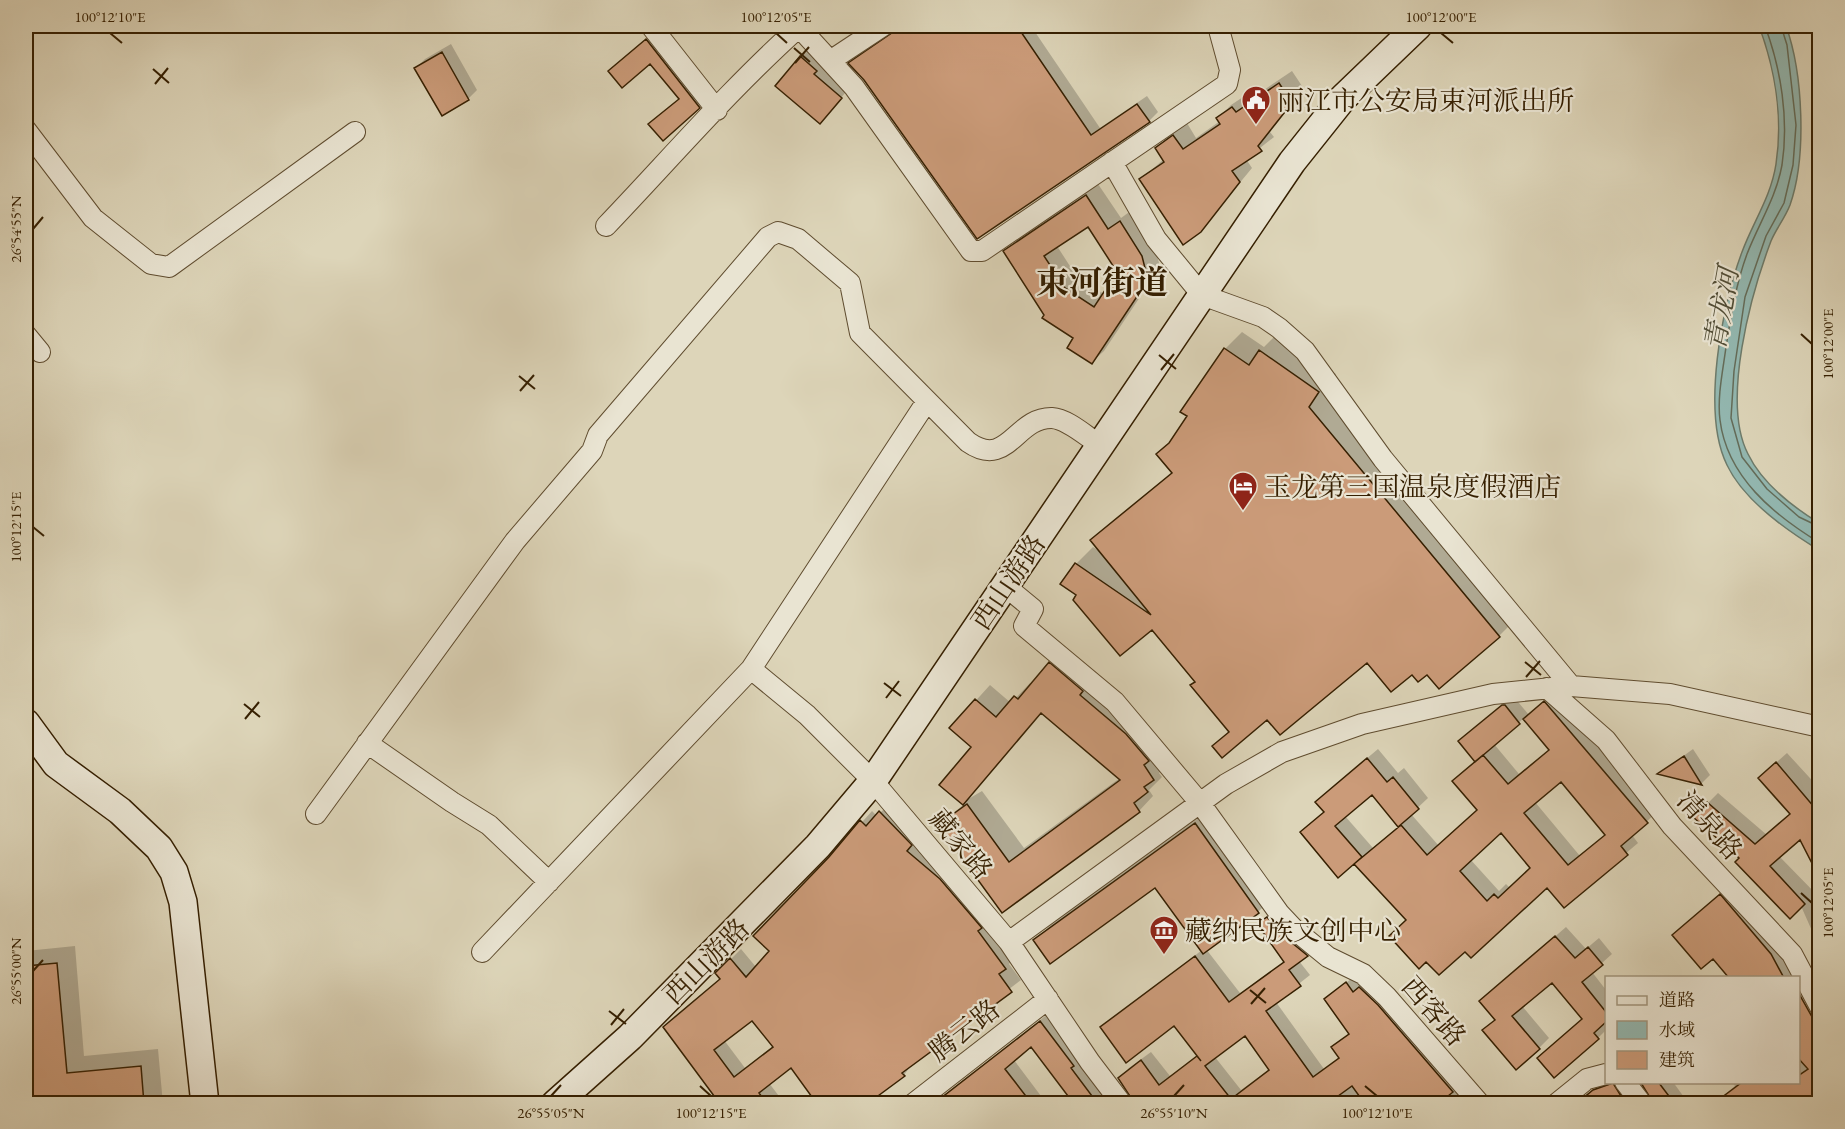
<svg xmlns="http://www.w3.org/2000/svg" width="1845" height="1129" font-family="'EB Garamond','Noto Serif SC',serif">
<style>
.water{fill:#93b8b1;stroke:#6d7b6b;stroke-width:1.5}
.shadow{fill:#0003;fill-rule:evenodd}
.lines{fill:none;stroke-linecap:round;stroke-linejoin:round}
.shore{stroke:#646c59;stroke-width:1.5}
.building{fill:#cb9b79;stroke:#351f01;stroke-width:1.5;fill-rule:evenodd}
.street-casing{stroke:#5f4c2f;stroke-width:22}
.secondary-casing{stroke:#351f01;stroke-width:30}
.street{stroke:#e9e4d2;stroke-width:20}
.secondary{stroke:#e9e4d2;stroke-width:27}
.ticks{fill:none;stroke:#351f01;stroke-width:2}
.labels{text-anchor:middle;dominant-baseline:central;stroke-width:4.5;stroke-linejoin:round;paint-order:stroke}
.poi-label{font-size:27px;fill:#351f01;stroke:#e9e4d2;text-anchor:start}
.street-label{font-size:27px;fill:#351f01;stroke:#e9e4d2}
.water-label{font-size:28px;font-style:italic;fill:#514d36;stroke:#e9e4d2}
.district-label{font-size:33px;font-weight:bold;fill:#351f01;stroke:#e9e4d2}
.neatline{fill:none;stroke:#351f01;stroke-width:2}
.ticks-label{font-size:15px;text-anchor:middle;fill:#351f01}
</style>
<rect width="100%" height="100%" fill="#ddd5b9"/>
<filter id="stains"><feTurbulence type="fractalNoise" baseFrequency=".00333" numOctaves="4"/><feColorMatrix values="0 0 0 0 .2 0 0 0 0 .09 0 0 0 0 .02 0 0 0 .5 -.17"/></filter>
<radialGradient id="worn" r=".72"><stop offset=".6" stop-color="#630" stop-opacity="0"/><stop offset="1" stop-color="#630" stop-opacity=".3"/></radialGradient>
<path class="water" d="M1759,26H1786C1803,73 1807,157 1790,205C1785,218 1776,229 1771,241C1751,294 1721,402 1748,454C1762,483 1793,507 1819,523V550C1786,530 1744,501 1727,465C1701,413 1722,305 1742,252C1753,222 1771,197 1776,164C1783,118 1775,69 1759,26Z"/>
<path class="shadow" d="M901,26H1031L1100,128L1147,96L1158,112L1149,121L978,237L865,79L851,63Z
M656,32L708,98L699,107L680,98L651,62H619Z
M451,44L477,90L468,99L442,114L416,68L425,59Z
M810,49L849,88L828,114L801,57Z
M1292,71L1304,89L1270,132L1274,137L1246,159L1252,168L1200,231L1140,180L1164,159L1157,148L1169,135L1187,123L1196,138L1220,121L1218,118L1231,105L1246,95L1249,100Z
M1098,184L1121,218L1132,210L1154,243L1160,267L1104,351L1092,362L1075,338L1046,315L1005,251L1017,240ZM1088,225L1119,272L1104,294L1077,277L1057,246Z
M1242,332L1264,347L1277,334L1336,374L1326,389L1516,619L1499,636L1427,673H1412L1367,661L1214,746L1229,731L1196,681L1152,628L1078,595L1076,564L1093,547L1101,552L1092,540L1173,471L1158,454L1175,437L1189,416L1225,349Z
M1064,649L1168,764L1159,773L1162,777L1149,790L1153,796L1139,811L1002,911L940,825L964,804L973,747L951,728L990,685L1011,703L1030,683L1032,685ZM1042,712L1120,778L1024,848L982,791L965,801Z
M1556,691L1658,811L1632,835L1638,843L1564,906L1547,886L1465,950L1426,960L1408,920L1359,858L1338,875L1325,811L1327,792L1378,749L1398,773L1404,768L1428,798L1411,814L1439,846L1478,809L1454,781L1476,761L1469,733L1514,697L1529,715ZM1524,718L1550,749L1519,774L1494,744ZM1561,780L1606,834L1580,856L1535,802ZM1372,793L1399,826L1373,848L1345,816ZM1501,831L1531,867L1510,888L1506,884L1499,891L1470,859Z
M1693,749L1710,775L1702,783L1660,773Z
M1787,753L1820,789V876L1801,837L1779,856L1820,898V949L1801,906L1741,858L1708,803L1718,793L1767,835L1791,814L1770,768Z
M891,802L1015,957L1009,964L1021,980L913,1063L904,1075L858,1095L846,1104H805L814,1096L791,1066L769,1083L785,1104H733L675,1017L721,978L717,973L741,949L756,967L771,950L830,858L872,811L877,816ZM753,1019L773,1046L745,1068L724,1040Z
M1211,809L1274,896L1258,912L1206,949L1240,993L1285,961L1259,924L1268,915L1316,946L1299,961L1310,975L1276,1002L1324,1069L1340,1057L1333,1047L1350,1033L1326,999L1357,974L1462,1081L1454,1089L1465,1104H1139L1120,1078L1129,1068L1151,1052L1170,1076L1198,1055L1175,1024L1101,1028L1202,950L1156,886L1035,940L1051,925ZM1245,1034L1270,1069L1241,1090L1215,1057Z
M1731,885L1820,1002V1088L1715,1103L1735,1086L1732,1082H1798V978H1731L1684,925Z
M1566,927L1586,949L1599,938L1612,954L1592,972L1606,990V1020L1604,1022L1606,1030L1598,1038L1539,1058L1584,1018L1552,980L1522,1006L1549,1038L1539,1048L1484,1030L1496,1019L1481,1001Z
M75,946L84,1056L158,1049L163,1104H26V951Z
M1049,1013L1113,1104H1076L1031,1045L1014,1060L1041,1096L1035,1104H933Z
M1602,1082H1608L1613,1088L1619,1082L1641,1104H1576Z
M1641,1082H1673L1689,1104H1655Z"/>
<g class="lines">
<path class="shore" d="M1765,26C1781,69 1789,119 1782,165C1776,198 1759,223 1747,254C1736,284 1731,315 1726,347C1723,370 1717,397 1720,420C1727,477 1774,515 1820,543
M1781,26L1787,45L1796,125L1793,165L1784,203L1766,236L1745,297L1734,371L1731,418L1742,457L1767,489L1799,517L1820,527"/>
</g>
<path class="building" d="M902,26H1017L1091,135L1137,104L1150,122L977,239L864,80L848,63Z
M646,39L700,108L663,141L648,124L679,99L650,64L622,88L608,71Z
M442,52L469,100L442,116L414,68Z
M800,56L817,71L814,74L842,98L820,124L775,86Z
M1279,83L1292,103L1258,146L1262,151L1232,171L1240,182L1201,232L1183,245L1139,179L1164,162L1155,148L1173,135L1183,149L1220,124L1216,118L1232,107L1236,112Z
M1086,195L1108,229L1120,221L1142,256L1148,280L1092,364L1067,348L1073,338L1042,318L1044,315L1003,251ZM1088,227L1117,272L1094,307L1065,288L1044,256Z
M1224,348L1249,365L1259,350L1319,392L1309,407L1500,637L1439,689L1427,675L1418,682L1412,675L1391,692L1367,663L1280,735L1267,720L1222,758L1212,746L1229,732L1190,685L1195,682L1152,630L1120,656L1073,600L1076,595L1060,584L1075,563L1151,615L1090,540L1172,473L1156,454L1169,443L1187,416L1180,412Z
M1049,662L1083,691L1080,695L1126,734L1149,761L1144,765L1154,780L1144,787L1148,792L1134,803L1140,812L1002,913L938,825L967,804L1009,862L1120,780L1041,713L963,805L939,785L971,747L949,728L975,699L996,717L1014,696L1018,699Z
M1544,701L1648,823L1621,846L1628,855L1564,908L1547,888L1471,958L1465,952L1439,975L1426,962L1419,969L1389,936L1406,920L1354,864L1401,825L1427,855L1477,810L1452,781L1483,755L1508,784L1549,750L1523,719ZM1561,782L1605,835L1568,865L1524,813ZM1501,833L1530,868L1498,898L1494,894L1487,901L1460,871Z
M1502,705H1505L1520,724L1475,762L1458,741Z
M1684,756L1702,785L1657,774Z
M1367,758L1387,782L1393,777L1419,809L1398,827L1372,795L1335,826L1362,857L1338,878L1300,832L1324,812L1315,802Z
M1776,762L1820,814V879L1800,840L1770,866L1805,904L1790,919L1735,862L1739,858L1693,817L1707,802L1755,844L1790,814L1758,778Z
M879,811L912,845L907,851L940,879L982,928L978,931L1006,969L999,974L1012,992L902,1073L905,1076L867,1104H863L857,1097L848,1104H817L791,1068L759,1093L767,1104H720L663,1027L720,979L715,973L730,958L746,977L769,951L753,936L829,857L860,820L866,826ZM752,1021L773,1047L734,1077L714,1050Z
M1195,823L1259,913L1203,954L1155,888L1050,964L1033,940Z
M1720,894L1771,954L1784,978H1729L1713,959L1701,969L1672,935Z
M1267,917L1286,938L1308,956L1289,970L1301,986L1266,1011L1313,1077L1339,1058L1331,1047L1349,1034L1324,999L1346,982L1353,992L1359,987L1378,1005L1453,1092L1438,1104H1365L1352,1086L1327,1104H1135L1118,1078L1141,1060L1159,1085L1197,1056L1201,1061L1174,1026L1126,1063L1100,1027L1195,956L1229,1002L1284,962L1257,924ZM1245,1036L1269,1070L1231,1099L1205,1066Z
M1555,936L1575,958L1588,947L1603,965L1582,982L1606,1012V1022L1594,1033L1599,1039L1554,1078L1537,1058L1582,1019L1552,983L1512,1016L1540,1049L1516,1070L1482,1030L1495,1020L1479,1001Z
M57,963L67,1073L141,1066L144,1104H26V966Z
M1798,992L1820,1031V1090L1803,1104H1713L1741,1083H1798V1076L1808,1069L1798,1058Z
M1040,1021L1074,1066L1071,1068L1098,1104H1074L1031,1047L1005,1069L1032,1104H952L945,1095Z
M1613,1083L1626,1104H1576L1593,1090Z
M1641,1083H1659L1675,1104H1654Z"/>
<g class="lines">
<g class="street-casing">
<path id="street" d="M651,26L717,110
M798,26L854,87L971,251H982L1227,84L1230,70L1218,26
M830,61L883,26
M26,130L93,218L151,264L169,267L355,132
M1112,162L1156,239L1202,295L1263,317L1279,328L1305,351L1383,459L1571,686
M606,226C670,159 730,89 799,27
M26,335L40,352
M1005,586L1033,609L1024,626L1115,702L1200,803L1279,913L1295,930L1328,957L1363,974L1387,997L1480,1104
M751,669L807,715L873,781L1009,942L1090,1062L1122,1104
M1547,688L1606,740L1672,826L1792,954L1820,1007
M367,743L452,802L489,825L549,882
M316,814L515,541L592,451L598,435L768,237L778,232L798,239L850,283L860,333L968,442C1008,470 1015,417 1052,418C1068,419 1087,437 1100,445
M1009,942L1226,784L1282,752L1362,724L1493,694L1571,686L1670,694L1820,727
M482,952L751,669L927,401
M1625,1082L1642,1104
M913,1104L1048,999
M1556,1104L1587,1079L1606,1074"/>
</g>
<g class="secondary-casing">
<path id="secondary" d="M26,723L56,764L120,811L159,848L174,872L183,902L205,1104
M555,1104L630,1037L818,846L873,781L1292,162L1343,98L1418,26"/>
</g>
<use href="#street" class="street"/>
<use href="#secondary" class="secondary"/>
</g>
<path class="ticks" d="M110,33L122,43M776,33L787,43M1441,33L1453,43M794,48L810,62M795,63L809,47M153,69L169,83M155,84L168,68M33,229L43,217M1801,334L1812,344M1159,355L1176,369M1161,370L1174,354M519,376L535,389M520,391L534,375M33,527L44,536M1525,662L1541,675M1526,677L1540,661M884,683L901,696M886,698L899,681M244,704L260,717M245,719L259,702M1801,893L1812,903M33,971L43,960M1250,990L1266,1003M1251,1004L1265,988M609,1011L626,1024M611,1025L624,1009M700,1086L711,1096M1365,1086L1377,1096M551,1096L561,1085M1174,1096L1184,1085"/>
<defs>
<g id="civic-pin" transform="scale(1.5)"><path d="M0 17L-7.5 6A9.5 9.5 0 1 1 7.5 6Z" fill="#8f2418" stroke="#e9e4d2"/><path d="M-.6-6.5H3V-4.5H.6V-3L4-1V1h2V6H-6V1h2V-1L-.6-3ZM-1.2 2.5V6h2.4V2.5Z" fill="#fff"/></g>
<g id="hotel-pin" transform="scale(1.5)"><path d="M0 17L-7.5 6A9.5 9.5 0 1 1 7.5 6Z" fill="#8f2418" stroke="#e9e4d2"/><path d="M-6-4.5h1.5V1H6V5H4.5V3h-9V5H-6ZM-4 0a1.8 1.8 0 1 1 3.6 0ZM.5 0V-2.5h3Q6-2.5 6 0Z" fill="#fff"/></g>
<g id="museum-pin" transform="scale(1.5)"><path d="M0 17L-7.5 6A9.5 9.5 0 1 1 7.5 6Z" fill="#8f2418" stroke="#e9e4d2"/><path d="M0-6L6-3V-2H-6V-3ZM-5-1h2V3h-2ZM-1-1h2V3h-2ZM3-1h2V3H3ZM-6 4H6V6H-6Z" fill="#fff"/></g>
</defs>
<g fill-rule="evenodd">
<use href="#civic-pin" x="1256" y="100"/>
<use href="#hotel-pin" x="1243" y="486"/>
<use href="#museum-pin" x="1164" y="930"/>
</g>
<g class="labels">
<g class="poi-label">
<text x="1277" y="100">丽江市公安局束河派出所</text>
<text x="1264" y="486">玉龙第三国温泉度假酒店</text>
<text x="1185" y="930">藏纳民族文创中心</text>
</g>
<g class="street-label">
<text transform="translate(1008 582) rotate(-56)">西山游路</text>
<text transform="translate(1710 825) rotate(48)">清泉路</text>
<text transform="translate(961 844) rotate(50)">藏家路</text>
<text transform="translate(706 961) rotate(-45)">西山游路</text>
<text transform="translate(1434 1011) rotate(49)">西客路</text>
<text transform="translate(964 1030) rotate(-38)">腾云路</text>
</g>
<g class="water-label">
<text transform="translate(1721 309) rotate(-80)">青龙河</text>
</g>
<g class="district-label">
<text x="1102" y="282">束河街道</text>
</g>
</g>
<rect width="1845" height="1129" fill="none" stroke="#ddd5b9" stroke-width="66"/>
<rect x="1605" y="976" width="195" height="108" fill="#e9e4d2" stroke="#a1957e" stroke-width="1.5"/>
<rect x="1617" y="996" width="30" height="9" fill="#e9e4d2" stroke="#a1957e" stroke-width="1.5"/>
<text x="1659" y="1006" font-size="18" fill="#351f01">道路</text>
<rect x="1617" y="1021" width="30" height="18" fill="#93b8b1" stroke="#a1957e" stroke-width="1.5"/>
<text x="1659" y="1036" font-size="18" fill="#351f01">水域</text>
<rect x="1617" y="1051" width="30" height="18" fill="#cb9b79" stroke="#a1957e" stroke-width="1.5"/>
<text x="1659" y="1066" font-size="18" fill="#351f01">建筑</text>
<rect x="33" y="33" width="1779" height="1063" class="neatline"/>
<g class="ticks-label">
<text x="110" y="22">100°12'10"E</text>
<text x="776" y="22">100°12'05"E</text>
<text x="1441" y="22">100°12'00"E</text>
<text transform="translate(16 229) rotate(-90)" y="5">26°54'55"N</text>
<text transform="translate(1828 344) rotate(-90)" y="5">100°12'00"E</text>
<text transform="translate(16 527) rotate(-90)" y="5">100°12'15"E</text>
<text transform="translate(1828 903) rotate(-90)" y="5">100°12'05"E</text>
<text transform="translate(16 971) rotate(-90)" y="5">26°55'00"N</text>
<text x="551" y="1118">26°55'05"N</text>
<text x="711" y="1118">100°12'15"E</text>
<text x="1174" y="1118">26°55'10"N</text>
<text x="1377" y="1118">100°12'10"E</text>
</g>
<rect width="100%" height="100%" filter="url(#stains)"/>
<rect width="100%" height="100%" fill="url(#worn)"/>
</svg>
